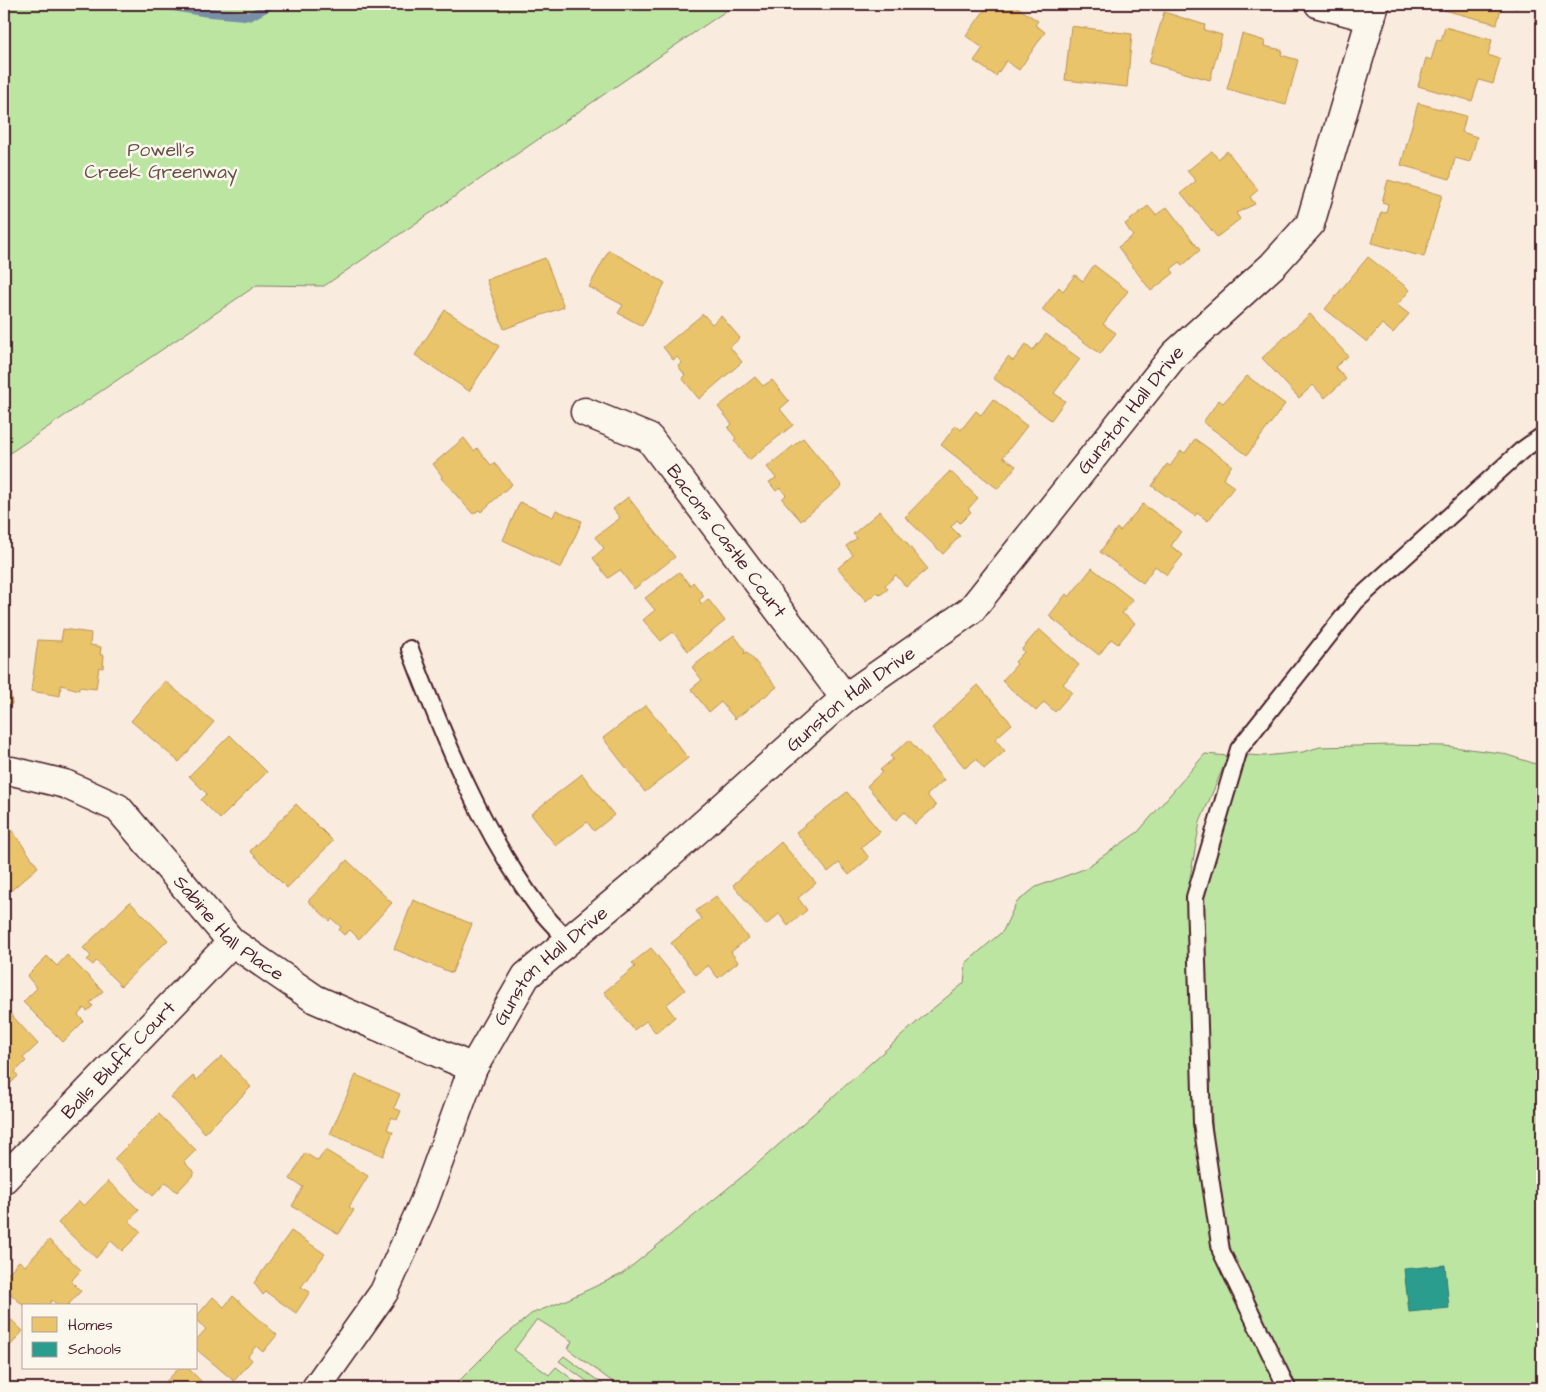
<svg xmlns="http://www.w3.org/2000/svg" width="1546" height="1392" font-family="'Architects Daughter',sans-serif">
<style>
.green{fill:#bce5a2;stroke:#838266}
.homes{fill:#e9c46a;stroke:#b99257}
.schools{fill:#2a9d8f;stroke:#347771}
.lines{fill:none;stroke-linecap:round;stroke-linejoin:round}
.stream{stroke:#798ea7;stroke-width:9}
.service-casing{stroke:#4a1f2b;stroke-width:20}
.minor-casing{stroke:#4a1f2b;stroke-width:31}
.service{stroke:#fbf7ec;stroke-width:16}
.minor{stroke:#fbf7ec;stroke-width:28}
.labels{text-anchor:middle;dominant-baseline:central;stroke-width:5;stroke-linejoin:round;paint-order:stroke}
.park-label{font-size:19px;fill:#665049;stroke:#fbf7ec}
.street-label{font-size:19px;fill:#4a1f2b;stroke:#fbf7ec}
</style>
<rect width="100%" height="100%" fill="#f9ebde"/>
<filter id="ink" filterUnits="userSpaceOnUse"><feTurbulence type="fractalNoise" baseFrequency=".02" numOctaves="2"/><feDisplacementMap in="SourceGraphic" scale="10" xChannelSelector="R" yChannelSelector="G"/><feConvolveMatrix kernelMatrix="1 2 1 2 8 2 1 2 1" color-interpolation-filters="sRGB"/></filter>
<g filter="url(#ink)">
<path class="green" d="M4,4H736L324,286L257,285L4,457Z
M1390,745L1445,746L1501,753L1542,766V1388H1298L1241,1278L1230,1246L1220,1210L1215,1170L1208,1052L1203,892L1234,780L1248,755L1264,756L1303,752L1320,747Z
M1205,754L1228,756L1200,822L1189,883L1188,918L1204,1193L1208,1221L1217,1253L1283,1388H621L568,1349L572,1341L537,1319L514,1350L549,1375L556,1367L584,1388H452L499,1341L531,1314L566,1300L622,1274L749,1171L925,1015L964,983L966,963L1003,931L1016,903L1036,887L1084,869L1138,832Z
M564,1356L608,1388H596L559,1361Z"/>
<path class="homes" d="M989,4H1019L1017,7L1038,21L1035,25L1045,32L1019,70L1006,61L996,76L974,61L983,48L966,36Z
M1446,4H1518L1517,8L1502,4L1497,24L1444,10Z
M1164,12L1205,25L1204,30L1222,35L1210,80L1149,63Z
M1071,26L1132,34L1127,87L1065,80Z
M1445,27L1492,40L1488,55L1500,59L1493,84L1479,80L1472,101L1418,86L1426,58L1431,60L1437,39L1441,41Z
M1242,34L1265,41L1264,46L1282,50L1281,55L1298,60L1286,105L1227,89Z
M1418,103L1466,116L1462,132L1477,137L1470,162L1455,158L1450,179L1401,165Z
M1212,151L1218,159L1227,151L1258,190L1250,197L1255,204L1236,213L1240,219L1217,237L1181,193L1196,181L1187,171Z
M1388,180L1442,195L1424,257L1372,243L1381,212L1386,213L1388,204L1382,202Z
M1148,206L1156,215L1167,207L1200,250L1182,266L1180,262L1171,269L1174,273L1151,291L1118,247L1133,236L1125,224Z
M609,250L665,283L642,326L618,313L623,305L589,287Z
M1368,257L1410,290L1397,305L1409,314L1393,333L1382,324L1367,342L1325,309Z
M545,258L564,307L504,329L486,280Z
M1094,265L1128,291L1103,324L1116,333L1100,354L1042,310L1059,287L1063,291L1075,275L1083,281Z
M445,310L499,346L469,391L415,355Z
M703,314L712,324L721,316L740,338L730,347L742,362L699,399L682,378L685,375L678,366L682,363L677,357L673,360L663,347Z
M1310,314L1348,356L1335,367L1346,379L1325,398L1313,385L1299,398L1262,358Z
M1046,334L1080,359L1054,393L1065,401L1051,420L993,378L1008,357L1013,361L1026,344L1033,350Z
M1247,376L1285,404L1247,455L1203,422L1219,400L1223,403Z
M755,377L763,386L772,380L789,401L780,409L793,425L749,460L734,440L736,438L728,428L732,424L718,407Z
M993,399L1027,426L1003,457L1016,466L998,489L941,445L956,425L961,430L976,411L981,415Z
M464,438L474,451L477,448L491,465L494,463L512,484L481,512L479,510L473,514L441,478L442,476L433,464Z
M803,438L842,486L801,521L782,499L786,495L780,488L776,491L769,482L776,478L767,467Z
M1195,439L1232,465L1223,479L1234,487L1208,521L1197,513L1195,516L1152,486L1167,464L1170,466L1181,451L1185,453Z
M950,471L978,498L968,509L971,512L960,523L957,520L951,527L960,536L943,554L905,517Z
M628,497L675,557L634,589L620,570L608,578L593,558L604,548L595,537L620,518L613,509Z
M520,502L553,517L556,510L582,521L561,568L503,540Z
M1143,504L1181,531L1171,546L1183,555L1167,575L1155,566L1143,583L1100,552L1117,528L1120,531Z
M880,511L928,569L906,587L896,575L885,585L888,589L880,595L877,592L866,601L838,568L853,555L846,546L857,538L853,534Z
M1092,568L1133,600L1122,613L1135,623L1118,644L1111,639L1099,655L1049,616L1066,594L1069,597Z
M679,572L690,585L693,582L704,596L699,600L702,604L708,599L725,621L688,651L673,632L661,641L643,620L655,610L645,598Z
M63,629L91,633L90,645L101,647L100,655H104L103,668L99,667L96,689L79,687V690L61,685L60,696L31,691L38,640L61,641Z
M1039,629L1079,665L1063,684L1072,692L1055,712L1044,702L1036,711L1002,681L1017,664L1015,662L1024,652L1022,649Z
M734,635L745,650L744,654L747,652L777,687L735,719L721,702L709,712L691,689L702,680L692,667Z
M4,648L12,704L4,705Z
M165,681L214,722L179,762L131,721Z
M978,685L1012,724L995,739L1005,751L984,769L976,759L965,768L932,728Z
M646,705L688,758L645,792L603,738Z
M230,735L267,772L220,819L201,800L207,794L189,776Z
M909,740L944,780L927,795L936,806L915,824L905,812L896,820L867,786L882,772L880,770L893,759L890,756Z
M582,774L614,815L594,831L587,822L556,846L531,814Z
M847,792L880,832L861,847L869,858L849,875L839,863L828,872L796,832Z
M296,804L333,841L287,888L250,851Z
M9,826L38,867L7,894L4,891V829Z
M781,842L816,883L798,898L807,910L788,926L779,914L766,925L733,885Z
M347,860L392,903L359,939L350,930L344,935L339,930L341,927L332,919L330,921L308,901Z
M716,896L748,938L731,952L738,962L718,978L708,965L696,975L671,943L702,919L696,911Z
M413,900L472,924L452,973L394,949Z
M130,902L168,940L121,986L96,961L93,965L87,960L91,956L83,948Z
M651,948L685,990L666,1005L675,1017L656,1033L646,1021L634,1030L604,992L635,967L632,963Z
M67,955L103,991L90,1003L93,1006L87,1011L84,1008L78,1015L84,1021L63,1042L23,1002L37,988L27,976L47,956L57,966Z
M6,1009L38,1044L23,1058L26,1061L15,1072L18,1076L4,1090V1011Z
M222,1056L251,1087L205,1133L171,1097L193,1076L196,1080Z
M356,1075L400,1094L394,1108L401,1111L397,1120L392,1117L387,1129L393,1132L383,1156L330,1134Z
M159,1114L196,1150L184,1162L195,1173L177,1192L166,1182L153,1196L114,1159Z
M325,1150L368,1176L349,1207L354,1210L339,1234L292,1206L303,1187L290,1179L305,1153L318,1161Z
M108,1181L139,1210L129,1221L141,1232L122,1251L111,1241L96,1258L58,1223L79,1201L84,1206Z
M291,1231L325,1254L301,1287L310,1292L296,1313L266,1292L263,1295L254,1283Z
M49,1240L81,1270L71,1281L81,1291L67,1306H58L52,1300L48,1306H24L4,1288V1278L19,1261L25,1266Z
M233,1296L277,1335L263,1352L256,1346L248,1356L252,1360L234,1381L196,1349V1340L206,1329L196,1320V1317L213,1297L224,1307Z
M4,1313L23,1331L4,1353Z
M179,1368H188L208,1388H160Z"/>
<path class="schools" d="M1445,1265L1449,1308L1409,1312L1404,1269Z"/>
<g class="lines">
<path class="stream" d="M160,4L205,12L250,16L272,4"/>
<g class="service-casing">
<path id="service" d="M410,649C444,738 481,830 538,907C547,919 558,930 569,941
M1287,1388L1221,1251L1202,1123L1195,897L1239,749L1356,601L1521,451L1542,436"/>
</g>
<g class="minor-casing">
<g id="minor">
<path d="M1319,4L1371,18"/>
<path id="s1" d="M585,412L649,438L845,698"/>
<path id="s2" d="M4,773L12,771L65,784L118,808L232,942L315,999L473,1068"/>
<path id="s3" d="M4,1179L232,942"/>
<path id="s4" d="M316,1388L384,1292L424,1202L473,1068L526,976L640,881L845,698L971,610L1175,354L1273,265L1310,224L1375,4"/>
</g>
</g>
<use href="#service" class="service"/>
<use href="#minor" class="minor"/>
</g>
</g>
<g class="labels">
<g class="park-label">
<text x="161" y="150">Powell's<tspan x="161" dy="22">Creek Greenway</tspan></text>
</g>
<g class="street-label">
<text stroke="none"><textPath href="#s4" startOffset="1298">Gunston Hall Drive</textPath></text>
<text stroke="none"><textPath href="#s1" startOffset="198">Bacons Castle Court</textPath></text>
<text stroke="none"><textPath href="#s4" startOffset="892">Gunston Hall Drive</textPath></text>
<text stroke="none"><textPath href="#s2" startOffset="285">Sabine Hall Place</textPath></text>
<text stroke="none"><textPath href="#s4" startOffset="489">Gunston Hall Drive</textPath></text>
<text stroke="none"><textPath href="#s3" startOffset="165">Balls Bluff Court</textPath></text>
</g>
</g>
<rect width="1546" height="1392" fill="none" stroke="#fbf7ec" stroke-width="20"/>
<rect x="10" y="10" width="1526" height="1372" fill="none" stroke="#4a1f2b" stroke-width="2" filter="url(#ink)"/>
<rect x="22" y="1304" width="175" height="65" fill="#fbf7ec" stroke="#b4a19f"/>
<rect x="32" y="1317" width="25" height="15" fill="#e9c46a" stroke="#b4a19f"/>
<text x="68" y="1330" font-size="15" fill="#4a1f2b">Homes</text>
<rect x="32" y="1342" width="25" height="15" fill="#2a9d8f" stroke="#b4a19f"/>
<text x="68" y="1354" font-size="15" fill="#4a1f2b">Schools</text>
</svg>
